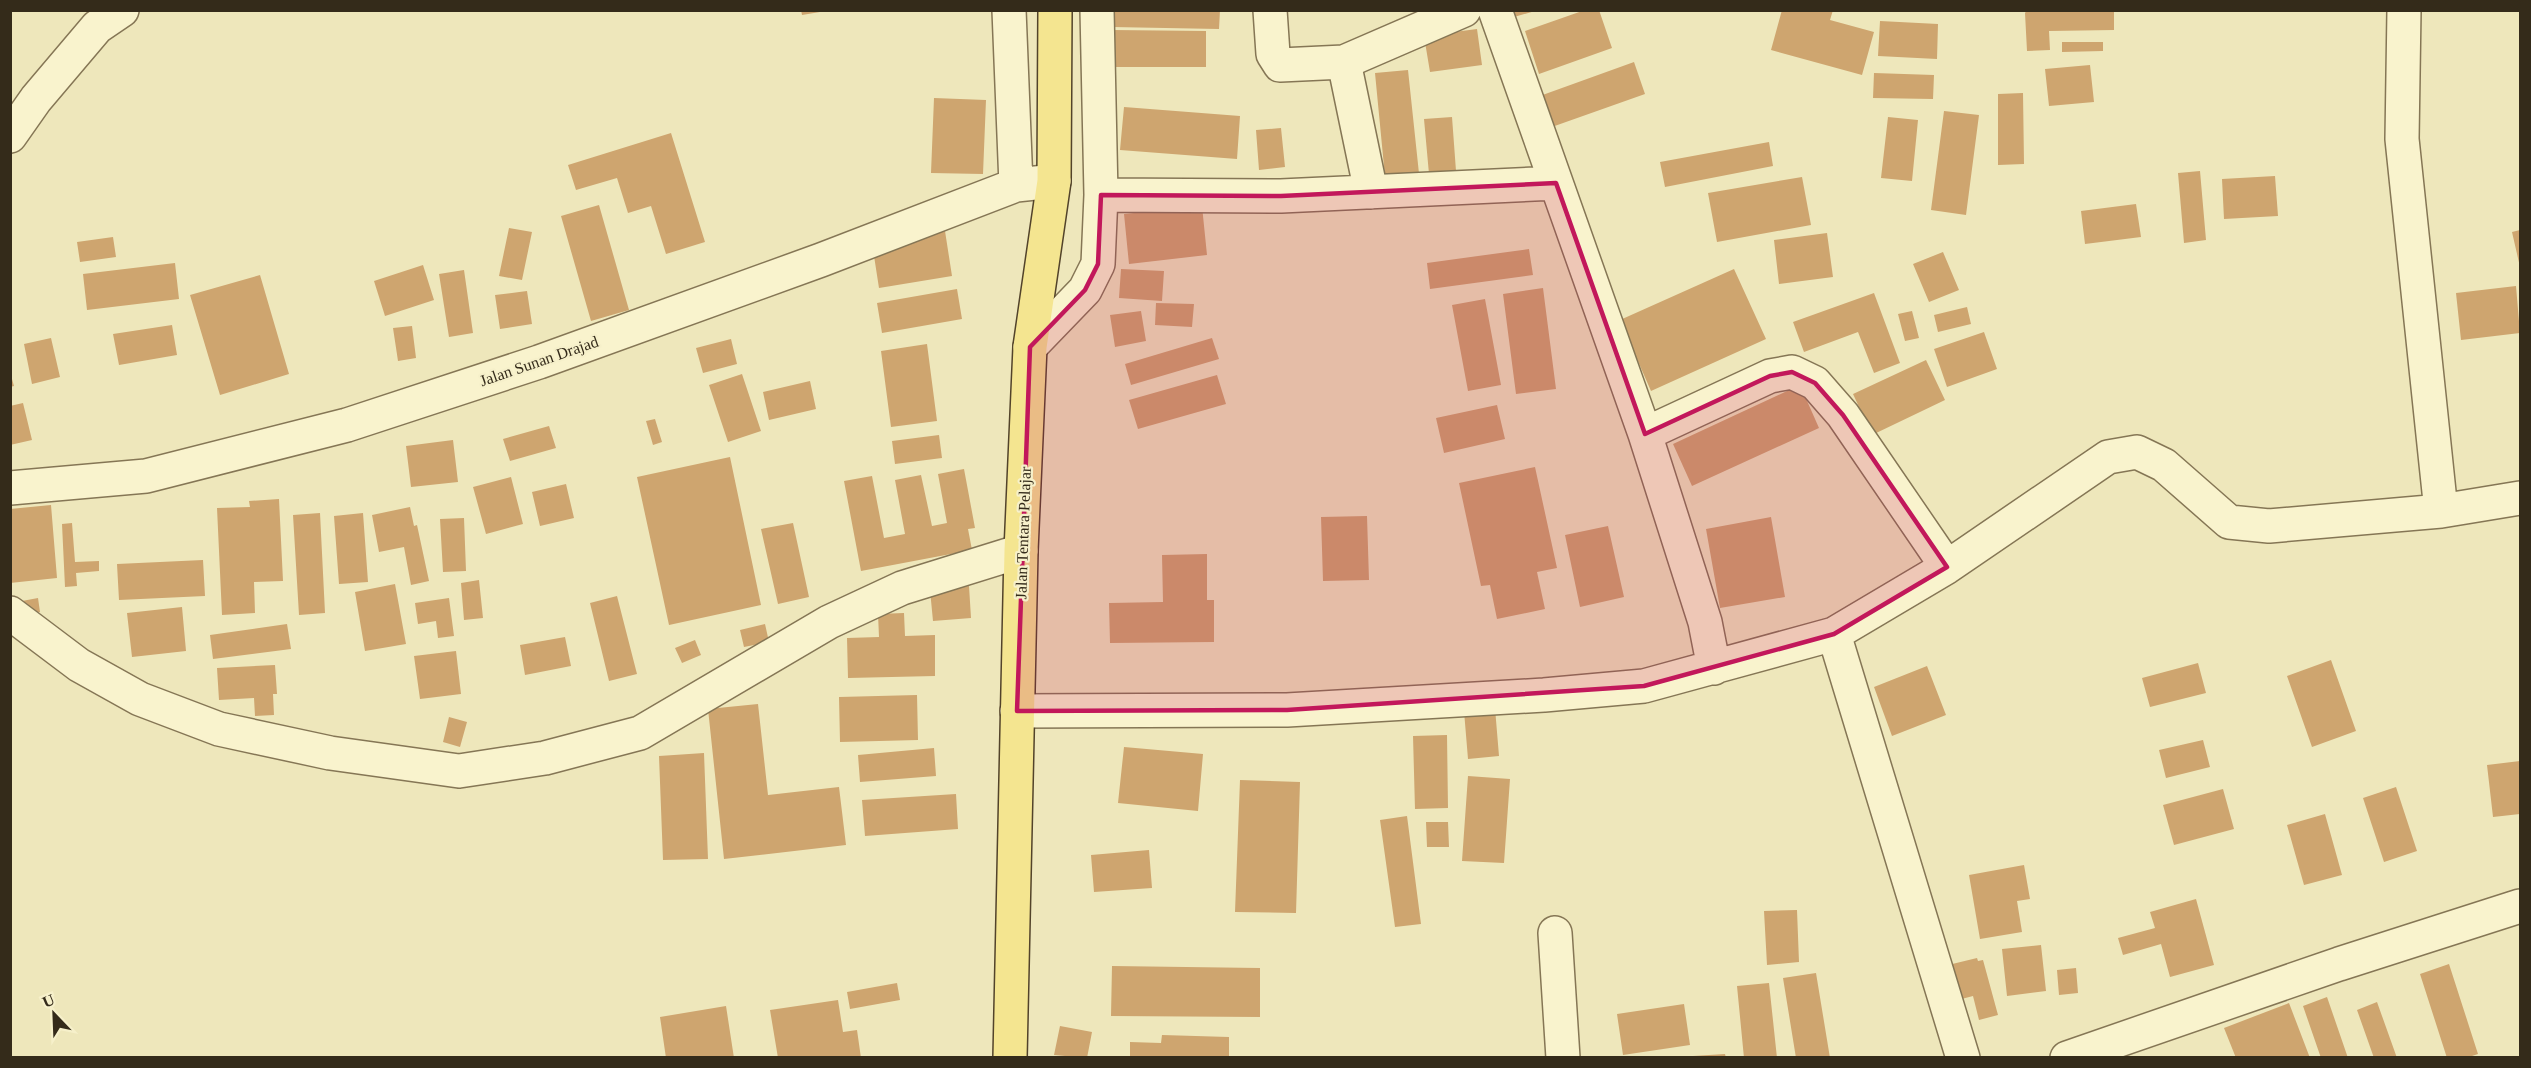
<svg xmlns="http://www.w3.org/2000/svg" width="2531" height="1068" font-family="'Times New Roman',serif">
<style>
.building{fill:#cea56f}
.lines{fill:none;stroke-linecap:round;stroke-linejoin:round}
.street-casing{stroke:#857655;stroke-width:36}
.primary-casing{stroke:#52432a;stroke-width:36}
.street{stroke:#f9f3cd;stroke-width:33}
.primary{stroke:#f4e590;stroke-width:33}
.marked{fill:#c2185b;fill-opacity:0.2;stroke:#c2185b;stroke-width:4.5;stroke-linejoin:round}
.labels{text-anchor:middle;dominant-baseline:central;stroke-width:4.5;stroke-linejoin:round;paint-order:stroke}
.street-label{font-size:16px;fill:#342b1a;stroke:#f6f0ca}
</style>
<rect width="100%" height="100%" fill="#eee7bb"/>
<path class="building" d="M801,10H820V12L802,15Z
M1113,10H1220L1219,29L1112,27Z
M1512,10H1535V11L1514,17Z
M1585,10H1599L1612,48L1539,74L1525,31Z
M1782,10H1833L1830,20L1874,32L1862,75L1771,50Z
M2027,10L2114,11V30L2049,31L2050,50L2027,51L2025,13Z
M1880,21L1938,24L1937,59L1878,56Z
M1477,29L1482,65L1430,72L1424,36Z
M1112,30L1206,31V67H1112Z
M2062,42H2103V51L2062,52Z
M1634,62L1645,94L1549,128L1537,97Z
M2090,65L2094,102L2049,106L2045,69Z
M1408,70L1420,183L1386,187L1375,73Z
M1874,73L1934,75L1933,99L1873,98Z
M2023,93L2024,164L1998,165V94Z
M934,98L986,100L983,174L931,173Z
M1124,107L1240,116L1237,159L1120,150Z
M1944,111L1979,115L1966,215L1931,210Z
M1452,117L1456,171L1429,174L1424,119Z
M1888,117L1918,120L1912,181L1881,178Z
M1281,128L1285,167L1259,170L1256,130Z
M671,133L705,242L666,254L651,206L628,213L617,178L576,190L568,165Z
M1769,142L1773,166L1665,187L1660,162Z
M2200,171L2206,240L2184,243L2178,173Z
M2275,176L2278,216L2224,219L2222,179Z
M1802,177L1811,225L1717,242L1708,193Z
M2136,204L2141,237L2085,244L2081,211Z
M599,205L629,310L591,321L561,216Z
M1202,206L1207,255L1129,264L1124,214Z
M509,228L532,232L522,280L499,276Z
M2520,230V267L2512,232Z
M945,231L952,276L879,288L872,243Z
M1827,233L1833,277L1779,284L1774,240Z
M113,237L116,257L80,262L77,242Z
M1529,249L1533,275L1430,289L1427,263Z
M1943,252L1959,290L1929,302L1913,264Z
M175,263L179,299L87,310L83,274Z
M423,265L434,300L385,316L374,281Z
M1121,269L1164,271L1162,301L1119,298Z
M1734,269L1766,339L1651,391L1620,320Z
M464,270L473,333L449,337L439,274Z
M260,275L289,374L220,395L190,295Z
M2516,286L2520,333L2461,340L2456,293Z
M1543,288L1556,389L1516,394L1503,294Z
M957,289L962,319L882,333L877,303Z
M527,291L532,324L500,329L495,295Z
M1874,293L1900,363L1874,373L1858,332L1804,352L1793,322Z
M1485,299L1501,385L1468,391L1452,305Z
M1156,303L1194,304L1192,327L1155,325Z
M1967,307L1971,324L1938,332L1934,315Z
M1141,311L1146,341L1115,347L1110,315Z
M1912,311L1919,338L1905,341L1898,314Z
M172,325L177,355L119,365L113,334Z
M412,326L416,358L398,361L393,328Z
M1984,332L1997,369L1947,387L1934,349Z
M51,338L60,377L32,384L24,344Z
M1212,338L1219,359L1131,385L1125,364Z
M731,339L737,364L703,373L696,348Z
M927,344L937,421L891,427L881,351Z
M1926,360L1945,400L1872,435L1853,394Z
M10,372L14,386L10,387Z
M742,374L761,431L728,442L709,385Z
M1217,375L1226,404L1138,429L1129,400Z
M810,381L816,409L769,420L763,392Z
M1800,385L1819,428L1692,486L1673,444Z
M23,403L32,440L10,445V406Z
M1497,405L1505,439L1444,453L1436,418Z
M655,419L662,442L653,445L646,421Z
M549,426L556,448L510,461L503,439Z
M939,435L942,458L895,464L892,441Z
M453,440L458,482L411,487L406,446Z
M730,457L761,605L669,625L637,477Z
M1535,467L1557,568L1537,572L1545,609L1497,619L1490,585L1481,586L1459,483Z
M964,469L975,528L968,529L972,550L861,571L844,481L872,476L884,538L905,534L895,480L921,475L932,526L947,523L938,474Z
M511,477L523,524L486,534L473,487Z
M566,484L574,518L540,526L532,492Z
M279,499L283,581L254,582L255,613L222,615L217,508L250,507L249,501Z
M51,505L57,578L10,583V509Z
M410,507L414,526L417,525L429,581L411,585L404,547L379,552L372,515Z
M320,513L325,613L299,615L293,515Z
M363,513L368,582L339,584L334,516Z
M1367,516L1369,580L1323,581L1321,517Z
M1771,517L1785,597L1720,608L1706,529Z
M464,518L466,571L443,572L440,519Z
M72,523L75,562L99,561V571L76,573L77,586L65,587L62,524Z
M793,523L809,597L778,604L761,529Z
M1608,526L1624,597L1580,607L1565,535Z
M1207,554V600H1214V642L1110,643L1109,603L1163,602L1162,555Z
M203,560L205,596L119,600L117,564Z
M479,580L483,618L464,620L461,583Z
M395,584L406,644L365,651L355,592Z
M969,586L971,618L933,621L930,590Z
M617,596L637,674L609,681L590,603Z
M38,598L40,612L24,615L22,601Z
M449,598L454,636L438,638L436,621L418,624L415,603Z
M182,607L186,651L132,657L127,613Z
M904,613L905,636L935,635V676L848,678L847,638L879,637L878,614Z
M287,624L291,649L213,659L210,635Z
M765,624L769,642L744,647L740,630Z
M565,637L571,666L525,675L520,645Z
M695,640L701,655L682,663L675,648Z
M456,651L461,694L420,699L414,656Z
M2331,660L2356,731L2312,747L2287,676Z
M2198,663L2206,693L2150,707L2142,678Z
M275,665L277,694H273L274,715L255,716L254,698L219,700L217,668Z
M1927,666L1946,715L1892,736L1874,687Z
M917,695L918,740L840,742L839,697Z
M758,704L768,795L839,787L846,845L724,859L708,709Z
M1495,708L1499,756L1468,759L1464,711Z
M449,717L467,722L460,747L443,742Z
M1447,735L1448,808L1415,809L1413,736Z
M2203,740L2210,767L2166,778L2159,750Z
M1124,747L1203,754L1198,811L1118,803Z
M934,748L936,776L860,782L858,755Z
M704,753L708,859L663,860L659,756Z
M2520,761V814L2493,817L2487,765Z
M1468,776L1510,779L1504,863L1462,861Z
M1240,780L1300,782L1296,913L1235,912Z
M2396,787L2417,851L2384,862L2363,798Z
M2223,789L2234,829L2174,845L2163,805Z
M956,794L958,829L865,836L862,800Z
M2325,814L2342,875L2304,885L2287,825Z
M1407,816L1421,924L1395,927L1380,820Z
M1426,822H1448L1449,847H1427Z
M1149,850L1152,888L1094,892L1091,855Z
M2024,865L2030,899L2017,901L2022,932L1980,939L1969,875Z
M2196,899L2214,965L2170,977L2161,944L2123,955L2118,938L2155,928L2150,912Z
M1797,910L1799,962L1767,965L1764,911Z
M2041,945L2046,991L2007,996L2002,949Z
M1977,958L1978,961L1983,960L1998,1015L1979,1020L1973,996L1954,1001L1944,966Z
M2449,964L2478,1054L2466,1058H2447L2420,974Z
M1112,966L1260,968V1017L1111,1016Z
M2076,968L2078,993L2059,995L2057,970Z
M1816,973L1830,1058H1796L1783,978Z
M897,983L900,1000L850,1009L847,992Z
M1769,983L1777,1058H1744L1737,986Z
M2327,997L2348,1058H2321L2303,1006Z
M838,1000L843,1032L857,1030L861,1058H778L770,1010Z
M2377,1002L2397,1058H2374L2357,1010Z
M2289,1003L2310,1058H2236L2224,1028Z
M1684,1004L1690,1045L1623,1055L1617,1014Z
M726,1006L734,1058H666L660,1017Z
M1060,1026L1092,1032L1087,1058L1054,1055Z
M1162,1035L1229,1037V1058H1130V1042L1161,1043Z
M1725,1054L1726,1058H1693V1056Z"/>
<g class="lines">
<g class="street-casing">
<path id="street" d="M1009,10L1016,185
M1270,10L1273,54L1280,65L1344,62L1464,10
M1495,10L1645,434L1705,622L1714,668
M2404,10L2402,139L2441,511
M1344,62L1371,192
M10,136L36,99L97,27L122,10
M1101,195L1281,196L1556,183
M1030,347L1085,290L1098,264L1101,195L1097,10
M1645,434L1770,376L1792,372L1815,383L1843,415L1947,567
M10,488L146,476L347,425L539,362L821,260L1016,185L1054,181
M10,613L79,665L140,699L219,729L330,753L459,771L545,758L640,733L829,622L902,588L1021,551
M1834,634L1963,1058
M1017,711L1287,710L1544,695L1644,686L1834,634L1947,567L2108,457L2137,452L2164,465L2229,522L2269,526L2441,511L2520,498
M1555,933L1563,1058
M2067,1058L2339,964L2520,906"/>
</g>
<g class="primary-casing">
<path id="primary" d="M1010,1058L1021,551L1030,347L1054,181L1055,10"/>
</g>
<use href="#street" class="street"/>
<use href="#primary" class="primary"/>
</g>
<path class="marked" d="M1556,183L1645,434L1770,376L1792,372L1815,383L1843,415L1947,567L1834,634L1644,686L1287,710L1017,711L1030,347L1085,290L1098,264L1101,195L1281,196Z"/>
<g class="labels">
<g class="street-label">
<text transform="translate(539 361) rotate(-19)">Jalan Sunan Drajad</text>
<text transform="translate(1023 533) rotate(-88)">Jalan Tentara Pelajar</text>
</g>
</g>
<rect width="2531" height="1068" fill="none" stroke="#342b1a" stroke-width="24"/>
<g transform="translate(54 1014) rotate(337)" stroke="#f6f0ca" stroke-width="4.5" paint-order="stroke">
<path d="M0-4.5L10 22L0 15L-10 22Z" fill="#342b1a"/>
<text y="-9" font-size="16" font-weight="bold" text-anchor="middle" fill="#342b1a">U</text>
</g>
</svg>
